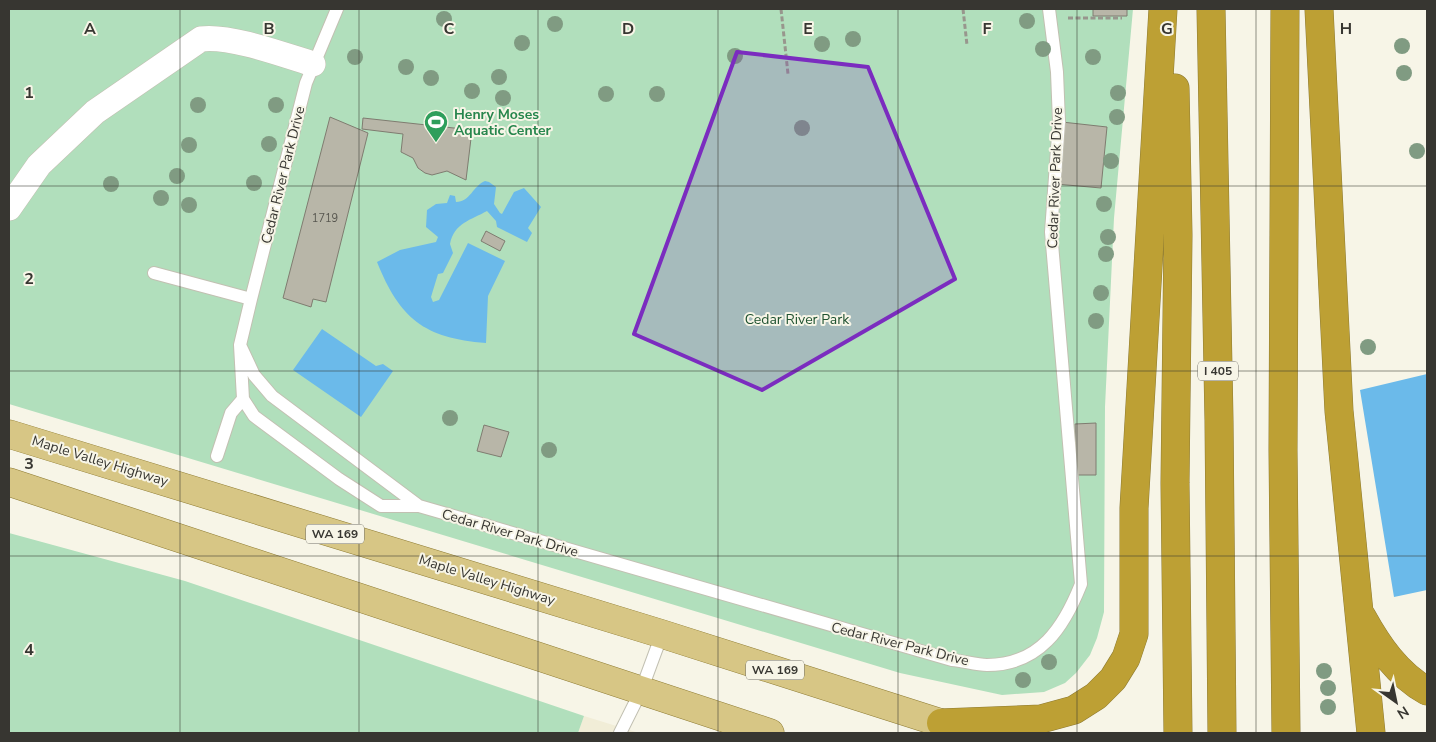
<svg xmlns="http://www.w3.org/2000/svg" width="1436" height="742" font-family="'Nunito Sans',sans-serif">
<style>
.built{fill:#f1edd7}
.green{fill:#b1dfbc}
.water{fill:#6bbaea}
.building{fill:#b8b6a8;stroke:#7f7c70}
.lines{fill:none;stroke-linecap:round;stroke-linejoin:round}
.lane-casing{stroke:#c2c0b2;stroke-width:14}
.street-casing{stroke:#c2c0b2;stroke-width:26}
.primary-casing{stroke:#8e7b33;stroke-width:29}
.highway-casing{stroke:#8e7b33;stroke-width:29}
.path{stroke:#98968d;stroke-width:3;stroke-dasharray:5 2.5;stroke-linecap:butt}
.lane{stroke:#fff;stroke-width:12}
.street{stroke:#fff;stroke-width:25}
.primary{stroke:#d7c685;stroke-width:28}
.highway{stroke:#bda034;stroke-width:28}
.tree{fill:#809b82}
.marked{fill:#7b2cbf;fill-opacity:0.2;stroke:#7b2cbf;stroke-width:4;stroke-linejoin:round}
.grid{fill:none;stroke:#373631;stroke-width:1;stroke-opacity:0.55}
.labels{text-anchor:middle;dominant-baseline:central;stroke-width:4;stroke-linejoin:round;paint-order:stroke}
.number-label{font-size:11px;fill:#57564f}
.shield{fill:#f7f5e7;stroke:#716f68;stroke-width:1}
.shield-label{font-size:12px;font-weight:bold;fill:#373631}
.leisure-label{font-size:14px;font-weight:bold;fill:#27864d;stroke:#f7f5e7;text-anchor:start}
.street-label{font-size:14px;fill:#373631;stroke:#f7f5e7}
.park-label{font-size:14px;fill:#1f5230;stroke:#f7f5e7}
.grid-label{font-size:16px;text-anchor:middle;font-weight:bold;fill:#373631;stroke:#f7f5e7;stroke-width:4;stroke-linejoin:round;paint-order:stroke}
</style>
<rect width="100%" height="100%" fill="#f7f5e7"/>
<path class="built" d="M584,716L639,733H578Z"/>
<path class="green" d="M9,9H1133L1114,218L1105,407L1104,612L1097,638L1090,655L1076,673L1065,683L1044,692L1002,695L900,673L9,404Z
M9,533L185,581L584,716L578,733H9Z"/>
<path class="water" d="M485,181L489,182L496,187L494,204L500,213L502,214L514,192L524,188L541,207L528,228L532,233L527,242L497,227L496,221L487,211C471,220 454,223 450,244L453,253L443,273L438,274L431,297L433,302L439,300L468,243L505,261L488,296L486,343C424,338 400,319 377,262L400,250L436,242L438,237L426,227L427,210L436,204L447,203L450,195L455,196L456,202C470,202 473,186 485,181Z
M322,329L376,366L383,364L393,371L361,417L293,370Z
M1427,374V590L1394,597L1360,390Z"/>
<path class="building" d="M1093,9H1127V16H1093Z
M330,117L368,133L326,302L313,299L311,307L283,298Z
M363,118L472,130L466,180L447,171L432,175L425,173L418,168L413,158L401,152L403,134L362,129Z
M1062,122L1107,127L1101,188L1056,184Z
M486,231L505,241L500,251L481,241Z
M1096,423V475H1076L1075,424Z
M484,425L509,432L501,457L477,451Z"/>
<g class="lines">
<g class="lane-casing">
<path id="lane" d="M154,273L251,299
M240,345L254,375L272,396L419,506H381L339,479L254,416L243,399L240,345L251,299L306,83L337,9
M217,456L231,413L243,399
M419,506L952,660C964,661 976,665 987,665C1040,665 1064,627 1081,584L1051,232L1059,122L1057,72L1049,9
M620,733L641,691L662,634"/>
</g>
<g class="street-casing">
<path id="street" d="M9,208L39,165L95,112L201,39C230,35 284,55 313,64"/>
</g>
<g class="primary-casing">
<path id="primary" d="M9,434L662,634L941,723L963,733
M9,482L770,733"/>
</g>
<g class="highway-casing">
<path id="highway" d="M1211,9L1219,420L1222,733
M1285,9L1283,450L1286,733
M1319,9L1339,411L1371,733
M1175,88L1178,235L1175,483L1178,733
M1362,617C1378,646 1397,674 1427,691
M941,723L1041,719L1074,710L1096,696L1113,679L1126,658L1134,634V508L1163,9"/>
</g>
<path class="path" d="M781,9L788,74
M963,9L967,45
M1068,18H1122"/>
<use href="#lane" class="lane"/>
<use href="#street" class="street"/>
<use href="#primary" class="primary"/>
<use href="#highway" class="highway"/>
</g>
<g class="tree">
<circle cx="444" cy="19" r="8"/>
<circle cx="1027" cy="21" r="8"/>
<circle cx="555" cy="24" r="8"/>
<circle cx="853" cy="39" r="8"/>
<circle cx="522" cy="43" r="8"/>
<circle cx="822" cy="44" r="8"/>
<circle cx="1402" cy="46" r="8"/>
<circle cx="1043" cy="49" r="8"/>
<circle cx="735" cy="56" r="8"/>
<circle cx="355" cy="57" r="8"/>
<circle cx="1093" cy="57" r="8"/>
<circle cx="406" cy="67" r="8"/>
<circle cx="1404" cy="73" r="8"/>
<circle cx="499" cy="77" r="8"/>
<circle cx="431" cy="78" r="8"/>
<circle cx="472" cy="91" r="8"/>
<circle cx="1118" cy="93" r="8"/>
<circle cx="606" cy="94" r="8"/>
<circle cx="657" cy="94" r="8"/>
<circle cx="503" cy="98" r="8"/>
<circle cx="198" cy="105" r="8"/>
<circle cx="276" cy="105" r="8"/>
<circle cx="1117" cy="117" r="8"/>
<circle cx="802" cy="128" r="8"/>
<circle cx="269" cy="144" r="8"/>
<circle cx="189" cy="145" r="8"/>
<circle cx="1417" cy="151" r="8"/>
<circle cx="1111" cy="161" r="8"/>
<circle cx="177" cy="176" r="8"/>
<circle cx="254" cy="183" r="8"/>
<circle cx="111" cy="184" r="8"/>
<circle cx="161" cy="198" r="8"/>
<circle cx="1104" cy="204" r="8"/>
<circle cx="189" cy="205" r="8"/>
<circle cx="1108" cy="237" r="8"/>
<circle cx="1106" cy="254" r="8"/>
<circle cx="1101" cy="293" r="8"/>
<circle cx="1096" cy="321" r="8"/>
<circle cx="1368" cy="347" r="8"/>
<circle cx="450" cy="418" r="8"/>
<circle cx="549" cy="450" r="8"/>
<circle cx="1049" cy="662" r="8"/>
<circle cx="1324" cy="671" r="8"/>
<circle cx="1023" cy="680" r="8"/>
<circle cx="1328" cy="688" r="8"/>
<circle cx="1328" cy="707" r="8"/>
</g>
<path class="marked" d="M737,52L868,67L955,279L762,390L634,334Z"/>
<path class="grid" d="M180,9V733M359,9V733M538,9V733M718,9V733M898,9V733M1077,9V733M1256,9V733M9,186H1427M9,371H1427M9,556H1427"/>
<defs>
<g id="stadium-pin" transform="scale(1.25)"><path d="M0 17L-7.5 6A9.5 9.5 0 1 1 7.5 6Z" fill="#2e9e5b" stroke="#f7f5e7"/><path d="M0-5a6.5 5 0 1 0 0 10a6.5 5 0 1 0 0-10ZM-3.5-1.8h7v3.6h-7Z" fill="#fff"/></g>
</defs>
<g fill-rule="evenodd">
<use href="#stadium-pin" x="436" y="122"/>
</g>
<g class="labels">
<g class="number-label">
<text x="325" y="218">1719</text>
</g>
<g class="shield">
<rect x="1198" y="361.5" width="40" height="19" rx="4"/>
<rect x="306" y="524.5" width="58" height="19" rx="4"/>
<rect x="746" y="660.5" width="58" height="19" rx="4"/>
</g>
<g class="shield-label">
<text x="1218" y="371">I 405</text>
<text x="335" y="534">WA 169</text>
<text x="775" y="670">WA 169</text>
</g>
<g class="leisure-label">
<text x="454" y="114">Henry Moses<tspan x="454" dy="16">Aquatic Center</tspan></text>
</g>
<g class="street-label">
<text transform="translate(283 175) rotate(-76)">Cedar River Park Drive</text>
<text transform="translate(1055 178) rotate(-88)">Cedar River Park Drive</text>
<text transform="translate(100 461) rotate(17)">Maple Valley Highway</text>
<text transform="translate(510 533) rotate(16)">Cedar River Park Drive</text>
<text transform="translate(487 580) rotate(17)">Maple Valley Highway</text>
<text transform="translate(900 644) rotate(14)">Cedar River Park Drive</text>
</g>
<g class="park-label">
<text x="797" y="319">Cedar River Park</text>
</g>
</g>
<g class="grid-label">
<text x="90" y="34">A</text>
<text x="269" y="34">B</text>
<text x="449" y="34">C</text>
<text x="628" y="34">D</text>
<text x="808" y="34">E</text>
<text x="987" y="34">F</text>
<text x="1167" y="34">G</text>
<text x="1346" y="34">H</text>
<text x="29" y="98">1</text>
<text x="29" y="284">2</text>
<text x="29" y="469">3</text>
<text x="29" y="655">4</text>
</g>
<rect width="1436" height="742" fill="none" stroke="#373631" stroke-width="20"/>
<g transform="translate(1396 702) rotate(147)" stroke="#f7f5e7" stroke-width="4" paint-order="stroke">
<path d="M0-4L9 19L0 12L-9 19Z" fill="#373631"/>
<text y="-8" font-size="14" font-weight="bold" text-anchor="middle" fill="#373631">N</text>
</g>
</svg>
